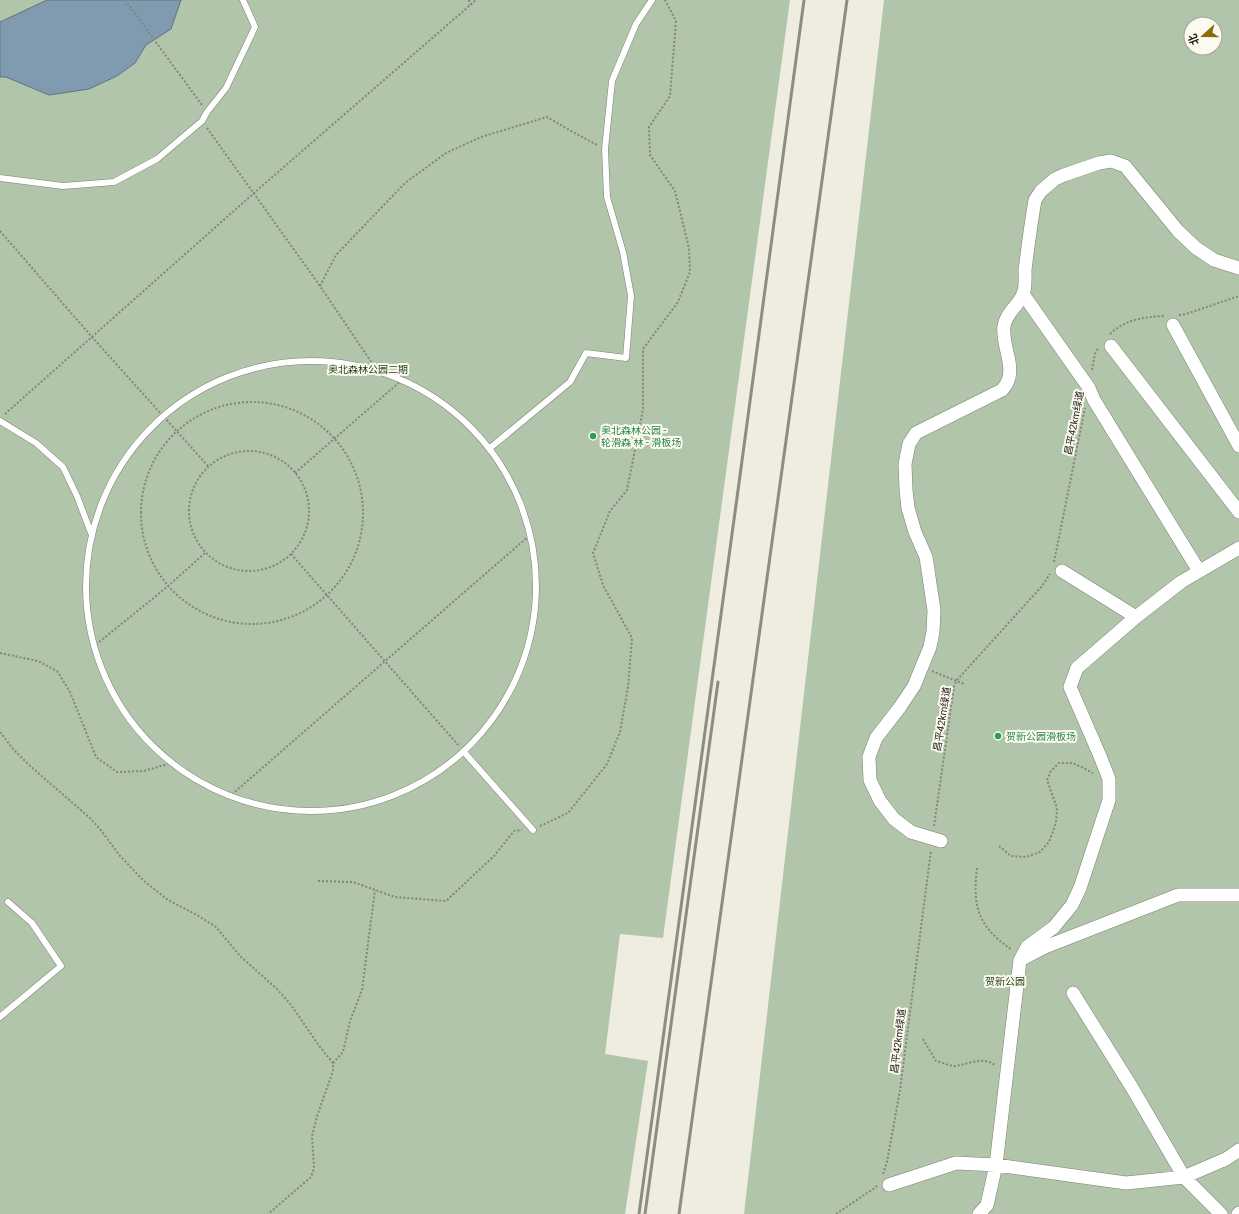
<svg xmlns="http://www.w3.org/2000/svg" width="1239" height="1214" font-family="Roboto,'Noto Sans SC',sans-serif">
<style>
.green{fill:#b1c5aa;fill-rule:evenodd}
.water{fill:#809ab0;stroke:#617381}
.lines{fill:none;stroke-linecap:round;stroke-linejoin:round}
.lane-casing{stroke:#807f74;stroke-width:7}
.street-casing{stroke:#807f74;stroke-width:14}
.path{stroke:#85857c;stroke-width:2;stroke-dasharray:2 2;stroke-linecap:butt}
.lane{stroke:#fff;stroke-width:6}
.street{stroke:#fff;stroke-width:13}
.rail{stroke:#8c8c82;stroke-width:3}
.leisure-dot{fill:#2e9e5b;stroke:#fcfaee;stroke-width:1.5}
.labels{text-anchor:middle;dominant-baseline:central;stroke-width:4;stroke-linejoin:round;paint-order:stroke}
.park-label{font-size:10px;fill:#234118;stroke:#fcfaee}
.street-label{font-size:10px;fill:#191914;stroke:#fcfaee}
.leisure-label{font-size:10px;fill:#27864d;stroke:#fcfaee;text-anchor:start}
</style>
<rect width="100%" height="100%" fill="#eeede0"/>
<path class="green" d="M0,0H790L663,938L620,934L605,1054L648,1061L625,1214H0Z
M884,0H1239V1214H744ZM1191,24H1215V48H1191Z"/>
<path class="water" d="M47,0H181L171,29L146,45L135,63L117,76L89,89L49,95L6,77H0V22Z"/>
<g class="lines">
<g class="lane-casing">
<path id="lane" d="M0,178L63,186L114,182L157,159L202,121L207,112L226,88L255,27L243,0
M86 586a225 225 0 1 1 450 0a225 225 0 1 1-450 0Z
M0,421L36,443L63,467L77,496L91,533
M490,448L570,382L586,353L626,358L631,296L623,252L607,197L605,149L612,81L636,24L652,0
M464,752L533,830
M0,1017L61,966L32,923L8,902"/>
</g>
<g class="street-casing">
<path id="street" d="M1023,294L1089,388L1094,400L1199,571
M1173,325L1239,446
M1111,346L1239,512
M1062,571L1136,617
M941,841L911,832L894,819L880,801L870,780L869,757L876,738L900,707L914,686L930,647L933,632L934,610L926,557L915,532L908,508L906,490L905,464L909,444L916,433L1002,390C1020,371 1001,348 1004,326C1006,313 1019,305 1023,294C1026,288 1025,277 1025,270C1028,246 1031,223 1035,200L1041,191L1055,179L1064,175L1099,163L1111,161L1125,166L1178,231L1196,248L1214,260L1239,268
M1020,960L1045,947L1178,895H1239
M1073,993L1131,1086L1184,1177L1221,1214
M889,1185L956,1163L996,1165L1126,1183L1184,1177L1226,1159L1239,1150
M979,1214L987,1205L996,1165L1020,960L1027,947L1054,927L1072,905L1080,888L1109,800V779L1100,756L1070,687L1077,668L1136,617L1181,582L1239,548
M1238,1214L1239,1213"/>
</g>
<path class="path" d="M125,0L202,105
M469,0L470,5
M207,128L320,286L376,369
M0,231L92,337L208,466
M320,286L336,255L405,183L446,153L481,137L547,117L571,131L597,145
M1179,315L1186,314L1239,296
M1110,334C1126,319 1144,317 1165,316
M1092,370L1095,354L1098,348
M141 513a111 111 0 1 1 222 0a111 111 0 1 1-222 0Z
M5,414L254,193L476,0
M189 511a60 60 0 1 1 120 0a60 60 0 1 1-120 0Z
M295,473L403,379L406,372
M291,554L459,746
M1054,562L1085,408
M93,647L167,587L205,553
M0,653L38,661L57,671L70,692L96,757L117,772L144,771L171,763
M932,671L964,684
M0,732L13,749L29,765L90,818L100,829L120,856L144,881L168,900L197,915L216,927L240,956L277,989L291,1005L320,1047L333,1063V1071L317,1116L312,1136L314,1168L311,1177L268,1214
M229,797L530,535
M540,826L568,813L607,764L620,732L628,687L632,638L603,585L593,553L610,511L627,490L643,409V349L678,302L690,272L689,248L675,191L650,155L649,127L670,96L676,21L665,0
M934,826L954,687L957,680L1042,586L1050,574
M999,846L1011,856L1026,857L1040,852L1049,842L1056,823L1057,808L1047,780L1051,771L1059,763H1073L1093,773
M977,868C972,908 979,927 1012,950
M318,881L353,882L395,897L446,901L494,856L514,831L522,830
M923,1039L936,1061C941,1062 949,1066 955,1066C969,1064 982,1056 995,1065
M333,1063L343,1052L350,1021L362,990L375,890
M883,1174L887,1162L900,1090L931,850
M836,1214L876,1187L877,1185"/>
<use href="#lane" class="lane"/>
<use href="#street" class="street"/>
<path class="rail" d="M639,1214L739,483L804,0
M645,1214L718,682
M679,1214L847,0"/>
</g>
<g class="leisure-dot">
<circle cx="593" cy="436" r="4"/>
<circle cx="998" cy="736" r="4"/>
</g>
<g class="labels">
<g class="park-label">
<text x="368" y="369">奥北森林公园二期</text>
<text x="1005" y="981">贺新公园</text>
</g>
<g class="street-label">
<text transform="translate(1074 423) rotate(-79)">昌平42km绿道</text>
<text transform="translate(942 719) rotate(-81)">昌平42km绿道</text>
<text transform="translate(898 1041) rotate(-83)">昌平42km绿道</text>
</g>
<g class="leisure-label">
<text x="601" y="430">奥北森林公园 -<tspan x="601" dy="12">轮滑森 林 - 滑板场</tspan></text>
<text x="1006" y="736">贺新公园滑板场</text>
</g>
</g>
<g transform="translate(1203 36) rotate(249)"><circle r="19" fill="#fcfaee" stroke="#a1a097"/>
<path d="M0-3L7 15L0 10L-7 15Z" fill="#8b6a0a"/>
<text y="-6" font-size="11" font-weight="bold" text-anchor="middle" fill="#191914">北</text>
</g>
</svg>
